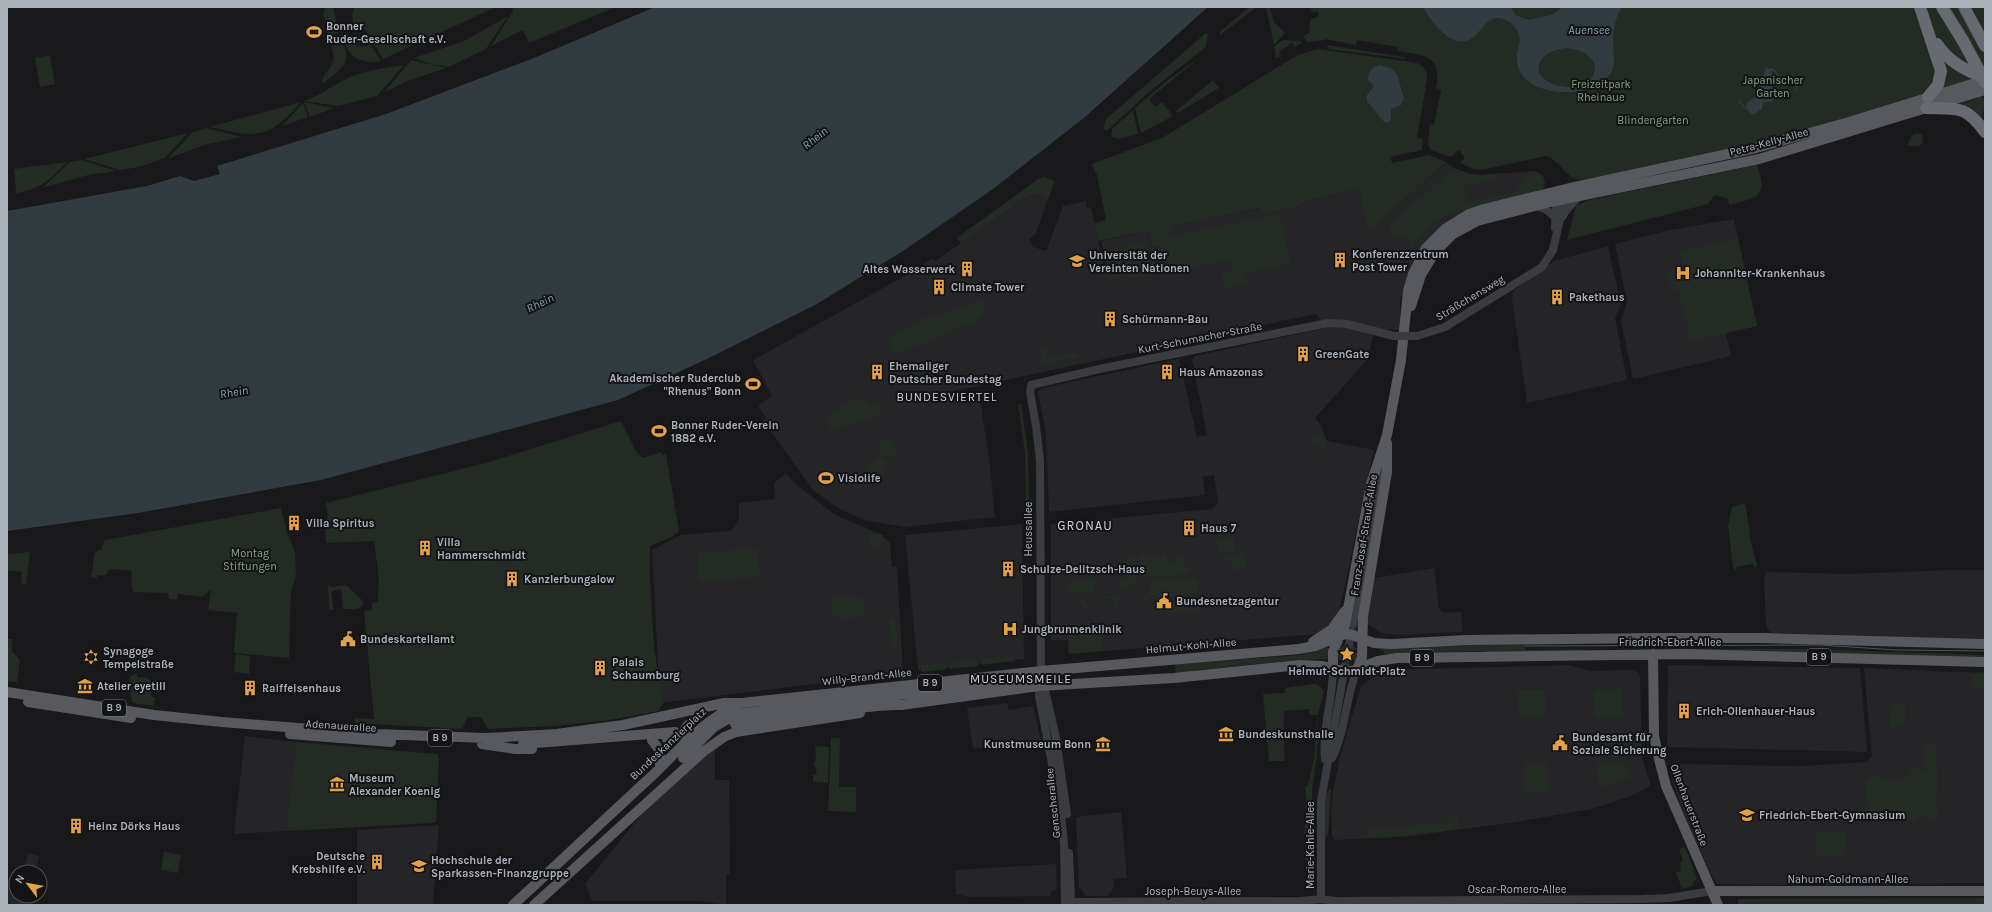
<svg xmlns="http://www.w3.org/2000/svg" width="1992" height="912" font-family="Karla,sans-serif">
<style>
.built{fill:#252528}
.green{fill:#232b24}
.water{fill:#323b40;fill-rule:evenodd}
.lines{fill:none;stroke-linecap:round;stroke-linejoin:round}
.stream{stroke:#323b40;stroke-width:1.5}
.minor-tunnel{stroke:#36383b;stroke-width:8;stroke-dasharray:8 4;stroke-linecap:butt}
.minor{stroke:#3a3c40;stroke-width:8}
.major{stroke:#57595e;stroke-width:10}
.highway{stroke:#676a70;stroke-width:12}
.tram{stroke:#4f5257;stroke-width:1}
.minor-bridge{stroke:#3a3c40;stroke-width:8}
.highway-bridge{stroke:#676a70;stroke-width:12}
.labels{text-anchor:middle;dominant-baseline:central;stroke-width:4;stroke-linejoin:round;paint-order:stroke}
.shield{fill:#141416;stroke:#7e8389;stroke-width:1}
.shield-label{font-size:10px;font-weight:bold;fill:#acb2ba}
.poi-label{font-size:11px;font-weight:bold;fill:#acb2ba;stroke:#141416;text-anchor:start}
.park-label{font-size:11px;fill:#86a385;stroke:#141416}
.street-label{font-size:11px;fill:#acb2ba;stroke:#141416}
.water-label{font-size:12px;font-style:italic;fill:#86a1b2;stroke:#141416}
.neighbourhood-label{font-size:12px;letter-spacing:1px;fill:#cdd0d6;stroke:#141416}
.quarter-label{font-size:13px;letter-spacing:1px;fill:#cdd0d6;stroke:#141416}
</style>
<rect width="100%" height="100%" fill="#19191b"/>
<path class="built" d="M1446,162L1454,168L1470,174L1482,175L1536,171L1543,176L1545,184L1544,188L1430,238L1411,266L1400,301V330L1375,329L1367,360L1315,418L1321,425L1327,441L1374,450L1338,617L1316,634L1069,654L1068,640H1051V524L1212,509L1218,503L1214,475L1203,477L1205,495L1049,512L1046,434L1038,392L1042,388L1179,359L1197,437L1207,435L1192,360L1195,356L1326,328L1316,314L954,391H960L963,402L980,399L989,458L995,517L904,527L864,520L838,508L813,490L763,420L766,418L758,405L772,396L753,360L910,273L932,259L935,261L1013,207V205L1034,194H1042L1047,202L1036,233L1029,239L1033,247L1046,251L1063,206L1086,201L1087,208L1091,207L1104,270L1108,269L1101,241L1149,231L1152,247L1158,246L1161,258L1168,256V227L1261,208L1262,214L1294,208L1306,201L1359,189L1367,228L1371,229Z
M1734,219L1757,326L1726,333L1731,356L1633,379L1621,321L1627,302L1615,244L1670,230Z
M1608,246L1621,305L1615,318L1627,380L1527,403L1512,299L1513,291L1554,261Z
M786,473L796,484L835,515L882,535L890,543L892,567L897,566L903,673L660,703L652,550L681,535L731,531L739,519V503L775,499L774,483Z
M1022,524L1024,659L918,670L905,535Z
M1434,568L1439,609L1444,613L1461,612L1463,632L1396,635L1381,633L1367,624L1374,578Z
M1951,570H1985V639L1772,633L1768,630L1766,625L1764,578L1767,572L1848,574Z
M1568,665L1590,671L1632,670L1639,673L1640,677L1642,758L1651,786L1631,796L1592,809L1510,823L1402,837L1335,840L1332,836L1331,811L1333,790L1340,757L1361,686L1384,670Z
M1668,665L1860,668L1867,752L1667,747Z
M1864,668L1985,673V883L1809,885L1716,884L1692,833L1672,781L1671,768L1677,764L1801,766L1866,762L1872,756Z
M1007,703L1009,710L1033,706L1041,740L973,749L967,708Z
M245,736L296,742L286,831L234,834Z
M712,748L715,751V780H729L730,874L726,875V905L700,901H592L585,884L642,814Z
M1121,812L1127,876V878L1113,879L1114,887L1108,896H1085L1083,891L1079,888L1076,817Z
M439,825L433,905H357V830Z
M28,853L39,856L35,872H23Z
M1056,864L1057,889L1052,891L1050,896L969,897L956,894L955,870Z
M7,886L16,888V896H29L26,905H7Z"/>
<path class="green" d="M321,7H333L335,14L338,33L329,36L323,13L325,9Z
M355,7H496L383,59L362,25L354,29L352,13Z
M512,7H616L529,43L523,30L491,46L513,11Z
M1249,7H1257L1220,35V32Z
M1266,7H1269L1274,22L1285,33L1274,45Z
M1310,7H1985V75L1802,133L1677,162L1580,180C1565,178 1560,160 1546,156L1481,170L1474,169L1460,163L1465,158L1459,150L1451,157L1431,150L1428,144L1430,124L1434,125L1441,90L1436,88C1443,55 1423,55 1398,51V47L1357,40L1356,45L1325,39V40L1307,42L1303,36L1309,33L1310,20L1319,16L1317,11L1313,13Z
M508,16L486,49L449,67L431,64L414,58L464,41Z
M1206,33L1208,34L1206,47L1149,92L1108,130H1103L1106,119Z
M348,35C352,46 360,49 371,45L381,61C360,64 349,58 342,37Z
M340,37C342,42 345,47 346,52C350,66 331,77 322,84C324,71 328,73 332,64C336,56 331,45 329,38Z
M1286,40L1300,41L1302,43L1294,47L1292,43L1279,52L1281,56L1276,58L1274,47L1281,41Z
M1327,45L1405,57L1406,59L1329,49Z
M1318,49L1417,63C1424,66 1428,72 1427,80L1417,138L1423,139L1422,150L1390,157L1392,163L1429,155L1446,162L1371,229L1367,228L1359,189L1306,201L1294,208L1262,214L1260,208L1169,227L1171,236L1280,214L1291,263L1245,274L1246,283L1224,288L1221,273L1233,271L1231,260L1174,271L1170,268L1168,256L1161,258L1158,246L1152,247L1149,231L1098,241L1094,223L1106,220L1097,175L1091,164L1162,138L1298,55Z
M50,55L55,84L40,87L35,58Z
M1199,58L1149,99L1155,107L1162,102L1173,116L1141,133L1135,108L1169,79Z
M411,60L446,68L405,82L384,93Z
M404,65L377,96L338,106L304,101C320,96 333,85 348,78C366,70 385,68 404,65Z
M1213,80L1219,88L1178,113L1176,111Z
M1982,96L1985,101L1982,120L1959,104Z
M301,102C268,140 257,138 210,127Z
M304,102L334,108L310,117Z
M303,103L308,117L282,126Z
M1133,110L1138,134L1118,139L1111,137L1112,129Z
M207,128L242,137L204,145L167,159L193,132Z
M188,133L165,158L139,167L121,170L84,159Z
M1918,133L1923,136L1922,144L1918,146H1907L1912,135Z
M82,160L116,171L88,175L42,188L70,162Z
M67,162C51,179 40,190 16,193L14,169Z
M1757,165C1769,196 1757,198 1729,205L1728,199L1715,195L1708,204L1567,240L1576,206L1589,200Z
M1454,168L1470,174L1482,175L1503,173L1500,178L1463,186L1467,202L1515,192C1524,185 1524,161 1543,176L1545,184L1540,192L1453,212L1429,227L1413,247H1409L1410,239L1389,234L1390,225Z
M1043,177L1055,181L1047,202L1042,194H1034L1013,205V207L961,243L957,238L1038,179Z
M1738,238L1757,326L1691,341L1678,289L1672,290L1667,270L1684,266L1680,251Z
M1145,241L1147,249L1155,248L1161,272L1129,279L1122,247Z
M1120,247L1125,271L1116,279L1107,281L1106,277L1114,275L1109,249Z
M982,300L985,311L973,323L955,328L952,333L896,354L887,338L926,317L929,318Z
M1045,348L1048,358L1075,353L1078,357L1042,365L1038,349Z
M858,396L861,401L866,398L870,405L878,400L881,405L879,407L883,414L843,426L834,431L832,428L830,430L827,422L829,419L827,415Z
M1018,404H1021L1028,452L1029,505H1026L1025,453Z
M621,421L637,453L643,458L661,452L662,455L666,454L679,531L672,537L650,546V579L654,647L663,704L658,711L609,720L555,726L488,729L481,717H468L462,729L355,723V718L374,719L364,611L372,610V603L378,602L379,578L374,541L326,543L325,524L328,516L326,503L489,462Z
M1314,435C1325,434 1326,442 1325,451L1308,442Z
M886,439L891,440L897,455L889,459L881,454L884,450L880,454L877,446Z
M879,456L886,462L884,475L876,477L874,475L872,476L867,470L871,469L880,460L871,468L867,469L864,465L874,462Z
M1745,503L1750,533L1749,534L1757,566L1754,568L1753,564L1737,567L1736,571L1733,567L1728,526L1732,507Z
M281,508L287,533L295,552L296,576L291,591L289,658L234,653L237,613L208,610L211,590L202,597L178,594L177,600L169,599L168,593L133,592L131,582L132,574L131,571L110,569L104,576L97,575V578L91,577L95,552L101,549L105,540Z
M869,533L883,535V547H869Z
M1234,536L1235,551H1218L1216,539Z
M757,548L760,574L758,577L699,581L697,553Z
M30,552L26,585L21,584L22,572L7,570V554Z
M1245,553L1247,569L1236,571L1229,561L1218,557Z
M1162,554H1166V558L1171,562L1176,561L1178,557L1184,556L1183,565L1191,568L1190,574L1141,578L1139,556L1150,555L1155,557Z
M1136,556L1138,580L1130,587L1120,588L1119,578L1128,577L1126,557Z
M1195,577L1198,579L1199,594L1143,600L1142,598L1149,593L1151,583L1153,581Z
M1093,580L1095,589L1093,591L1068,592V584L1070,582Z
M328,585L332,587L346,585L363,601V606L357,609H343L341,589L331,591L334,610H329Z
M1119,595L1120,606L1118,608L1114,609L1113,598L1086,600L1087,610H1084V605L1079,606L1078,599Z
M834,596L862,598L864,599L865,615L840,620L831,611V601Z
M1200,597L1202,610L1187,612L1185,599Z
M1182,599L1183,613H1173L1167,611L1165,601Z
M895,619L898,647L892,648L890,620Z
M1101,627L1103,651L1069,654L1068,631Z
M7,639H12V651L20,660L17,682L7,681Z
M1468,643L1525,644V650L1584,649V651L1488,653L1483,651L1384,654V651L1373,647L1446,646Z
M1338 654a10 10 0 1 1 20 0a10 10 0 1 1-20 0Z
M1328,647V659L1288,661L1198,670L1176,675L1175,664L1301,655Z
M1690,649H1811L1985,655V659L1690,651Z
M236,654L250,656L249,674L234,672Z
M1013,656L1014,661L981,665L980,659Z
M977,660L978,666L949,669V663Z
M946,663L947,669L921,672V665Z
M1978,672L1985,673V691L1967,685H1974V682H1969L1974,675Z
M137,673V677L147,678L152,682L151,697H155L154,706L133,703L128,687L130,677Z
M1312,684H1317L1324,691L1318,714L1317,755L1312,792L1313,821H1308L1309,834L1310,835H1304L1307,812L1305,787L1308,785L1314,758L1318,715H1310L1309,709L1284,711C1284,728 1283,744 1285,761H1269L1263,694L1285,693V688Z
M1622,689L1623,717H1595L1594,690Z
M1518,690H1545L1546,715L1544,717L1519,718Z
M1891,703H1905V724L1890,732Z
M831,738H840L839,787H856V812L828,811Z
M296,742L437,754L439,759L436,821L434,823L286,831Z
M1925,745H1937L1936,756H1934L1935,763L1937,764V799H1935V807H1938V819H1926V816H1917V820H1882V817H1874V819L1864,820V807H1868V800L1865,799L1866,781L1879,774C1892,786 1906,781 1914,766L1924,772Z
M815,746L829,747L828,783L813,782V775H817L815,765H813L816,759Z
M1624,762L1630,778L1598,788L1597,763Z
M1545,763L1547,765L1548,791H1525L1524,764Z
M1329,789H1331C1330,798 1330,835 1326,839L1324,836L1325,798Z
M1449,817H1458L1460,829L1413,835L1367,838V829L1389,828L1391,826V829H1400V826L1449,822Z
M1816,832L1846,833L1845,855H1816Z
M1313,841V875L1310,879H1307L1305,842Z
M1685,847L1697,878L1692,886L1682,889L1676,872L1681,871L1680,863L1683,861L1679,849Z
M164,852L181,855L178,873L161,870Z
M1985,898V905H1738V899Z"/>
<path class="water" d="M655,7H1208L1085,117L993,189L903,251L815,305L709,358L618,400L321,480L138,513L7,531V211L147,186L180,176L194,181L220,174L217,166L386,114L534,58Z
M1423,7H1511L1515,15L1529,20L1551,15L1563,7H1622C1616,17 1613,28 1613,39C1613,60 1620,70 1599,84C1587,91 1574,93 1561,92C1541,91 1517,81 1517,59C1516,52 1520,45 1520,39C1519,31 1513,23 1506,20C1487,11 1482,34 1469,40C1450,48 1431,21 1423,7ZM1568,48C1580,50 1590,53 1595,65C1595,94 1551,92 1539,73C1536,55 1554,49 1568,48Z
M1379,65L1390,68L1397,74L1404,99L1401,105L1391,109V119L1388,123L1383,121L1367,101V95L1374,86L1368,80C1367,73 1373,67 1379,65Z
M1766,68L1771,69L1772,75L1777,78V80H1771V85L1775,97L1772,101L1763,103L1762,109L1753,115L1745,108L1748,102L1762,93L1761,85L1764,86L1767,83L1763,76Z"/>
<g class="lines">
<path class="stream" d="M1771,69L1776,72L1781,81
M1777,80L1796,85L1797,89
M1739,101L1745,108"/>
<path class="minor-tunnel" d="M1342,683L1353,624"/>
<path class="minor" d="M1536,206L1545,209L1555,217
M1562,217L1568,208L1578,198
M1555,228L1556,196
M1394,336L1347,324L1328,323L1104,368L1031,385L1030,392L1036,426L1040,460L1041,661L1039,696L1060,806L1064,844L1065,902L1301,901L1321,899L1336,901L1642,899L1669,898L1712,891
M1417,336L1445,327L1542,267L1553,250L1562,210L1563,194
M1353,624L1382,461
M1043,681L1056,738L1067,814
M1332,758C1346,731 1345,698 1357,670
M1325,759C1322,729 1333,699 1333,669
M1069,853L1071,902
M1321,899V801L1342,683"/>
<path class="major" d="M1411,306L1421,275L1435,252L1453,234L1477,221L1550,202L1759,159L1985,90
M1313,642L1332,629L1345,611
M1653,654L1654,736L1659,759L1666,786L1718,905
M1333,669V651L1345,625L1371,484L1387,435L1401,360L1408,291L1413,274L1426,248L1445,229L1469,214L1484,209L1570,188L1756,148L1849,122L1985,80
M1357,670L1362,657L1363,617L1387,472V443
M7,692L154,715L222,722L376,734L486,738L557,734L623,725L724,703H742L1041,671L1299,649L1315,646L1345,634L1352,635L1374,643L1391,644L1467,640L1655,638H1763L1985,644
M28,702L131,718
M735,724L844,708C864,709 882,704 901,705L1039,686L1174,678L1300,665L1322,666L1349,672L1378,661L1397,658L1685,654L1985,662
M290,734L391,742
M667,739L680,736L688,725
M652,740L660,751V768
M482,744L515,749H532
M523,744L675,732
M683,758L714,727L737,714L1043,678
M1712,891H1985
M513,905C560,862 606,818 653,775C680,749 703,720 739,704
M534,905L704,751L724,737L736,732L860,713"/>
<path class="highway" d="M1920,7L1941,71L1938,85L1928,97
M1942,7L1963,41
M1964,7L1985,46
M1937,44C1949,62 1965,70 1985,78
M1926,108C1958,109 1966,105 1985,132"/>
<path class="tram" d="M1949,7L1969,39L1985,69
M1958,7L1974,38
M1525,646L1820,645L1897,650L1985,651"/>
<path class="minor-bridge" d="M1394,336H1417"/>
<path class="highway-bridge" d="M1963,41L1985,82"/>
</g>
<defs>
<g id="stadium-bare" transform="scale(1.2)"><path d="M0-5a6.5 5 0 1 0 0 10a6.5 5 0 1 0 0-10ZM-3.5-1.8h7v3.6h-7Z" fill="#e5a147" stroke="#141416" stroke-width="2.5" paint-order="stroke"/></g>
<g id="building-bare" transform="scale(1.2)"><path d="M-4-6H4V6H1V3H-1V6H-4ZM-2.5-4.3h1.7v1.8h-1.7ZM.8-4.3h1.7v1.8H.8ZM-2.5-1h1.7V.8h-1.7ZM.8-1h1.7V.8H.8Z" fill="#e5a147" stroke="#141416" stroke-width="2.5" paint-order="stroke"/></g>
<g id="university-bare" transform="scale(1.2)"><path d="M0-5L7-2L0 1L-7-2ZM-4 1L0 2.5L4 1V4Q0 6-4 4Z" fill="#e5a147" stroke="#141416" stroke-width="2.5" paint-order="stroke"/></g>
<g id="hospital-bare" transform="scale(1.2)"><path d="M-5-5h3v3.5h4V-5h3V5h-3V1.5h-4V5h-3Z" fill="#e5a147" stroke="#141416" stroke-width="2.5" paint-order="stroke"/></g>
<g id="civic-bare" transform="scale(1.2)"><path d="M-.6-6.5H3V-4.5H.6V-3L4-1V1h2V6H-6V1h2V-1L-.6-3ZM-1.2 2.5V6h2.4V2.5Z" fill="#e5a147" stroke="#141416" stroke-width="2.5" paint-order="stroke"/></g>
<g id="sight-bare" transform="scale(1.2)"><path d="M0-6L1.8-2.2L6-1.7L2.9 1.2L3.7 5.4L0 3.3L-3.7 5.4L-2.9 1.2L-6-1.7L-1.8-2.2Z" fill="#e5a147" stroke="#141416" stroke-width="2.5" paint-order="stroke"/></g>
<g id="synagogue-bare" transform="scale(1.2)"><path d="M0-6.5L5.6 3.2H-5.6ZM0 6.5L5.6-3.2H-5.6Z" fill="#e5a147" stroke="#141416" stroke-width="2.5" paint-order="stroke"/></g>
<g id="museum-bare" transform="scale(1.2)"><path d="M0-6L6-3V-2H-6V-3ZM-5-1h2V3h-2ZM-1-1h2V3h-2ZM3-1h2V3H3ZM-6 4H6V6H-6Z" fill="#e5a147" stroke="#141416" stroke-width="2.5" paint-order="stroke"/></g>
<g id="school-bare" transform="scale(1.2)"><path d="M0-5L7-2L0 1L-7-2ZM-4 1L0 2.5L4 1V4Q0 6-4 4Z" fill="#e5a147" stroke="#141416" stroke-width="2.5" paint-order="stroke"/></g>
</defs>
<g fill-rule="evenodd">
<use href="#stadium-bare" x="314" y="32"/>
<use href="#building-bare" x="1340" y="260"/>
<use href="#university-bare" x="1077" y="261"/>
<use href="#building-bare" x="967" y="269"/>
<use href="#hospital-bare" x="1683" y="273"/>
<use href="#building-bare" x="939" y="287"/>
<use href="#building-bare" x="1557" y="297"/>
<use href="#building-bare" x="1110" y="319"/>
<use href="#building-bare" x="1303" y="354"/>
<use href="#building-bare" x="877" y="372"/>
<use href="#building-bare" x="1167" y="372"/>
<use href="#stadium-bare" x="753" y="384"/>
<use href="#stadium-bare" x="659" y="431"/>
<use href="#stadium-bare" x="826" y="478"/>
<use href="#building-bare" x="294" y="523"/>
<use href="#building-bare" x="1189" y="528"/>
<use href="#building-bare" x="425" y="548"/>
<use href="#building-bare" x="1008" y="569"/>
<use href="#building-bare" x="512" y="579"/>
<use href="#civic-bare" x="1164" y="601"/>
<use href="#hospital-bare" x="1010" y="629"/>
<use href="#civic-bare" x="348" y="639"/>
<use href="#sight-bare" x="1347" y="654"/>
<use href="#synagogue-bare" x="91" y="657"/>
<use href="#building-bare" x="600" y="668"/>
<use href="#museum-bare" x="85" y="686"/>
<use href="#building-bare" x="250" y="688"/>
<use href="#building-bare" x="1684" y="711"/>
<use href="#museum-bare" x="1226" y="734"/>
<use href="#civic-bare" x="1560" y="743"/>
<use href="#museum-bare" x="1103" y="744"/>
<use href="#museum-bare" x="337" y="784"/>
<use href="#school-bare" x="1747" y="815"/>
<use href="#building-bare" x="76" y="826"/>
<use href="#building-bare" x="377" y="862"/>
<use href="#university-bare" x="419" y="866"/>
</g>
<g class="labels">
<g class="shield">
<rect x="1807" y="649" width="24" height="16" rx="3"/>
<rect x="1410" y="650" width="24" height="16" rx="3"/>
<rect x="918" y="675" width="24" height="16" rx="3"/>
<rect x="102" y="700" width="24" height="16" rx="3"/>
<rect x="428" y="730" width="24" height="16" rx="3"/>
</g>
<g class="shield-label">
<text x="1819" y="657">B 9</text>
<text x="1422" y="658">B 9</text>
<text x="930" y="683">B 9</text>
<text x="114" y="708">B 9</text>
<text x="440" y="738">B 9</text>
</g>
<g class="poi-label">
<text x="326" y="26">Bonner<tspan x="326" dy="13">Ruder-Gesellschaft e.V.</tspan></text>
<text x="1352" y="254">Konferenzzentrum<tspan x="1352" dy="13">Post Tower</tspan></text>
<text x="1089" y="255">Universität der<tspan x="1089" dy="13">Vereinten Nationen</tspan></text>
<text x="955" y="269" text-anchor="end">Altes Wasserwerk</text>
<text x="1695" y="273">Johanniter-Krankenhaus</text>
<text x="951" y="287">Climate Tower</text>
<text x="1569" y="297">Pakethaus</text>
<text x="1122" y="319">Schürmann-Bau</text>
<text x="1315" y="354">GreenGate</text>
<text x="889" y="366">Ehemaliger<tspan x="889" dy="13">Deutscher Bundestag</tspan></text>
<text x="1179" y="372">Haus Amazonas</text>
<text x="741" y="378" text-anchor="end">Akademischer Ruderclub<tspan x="741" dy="13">"Rhenus" Bonn</tspan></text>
<text x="671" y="425">Bonner Ruder-Verein<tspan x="671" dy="13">1882 e.V.</tspan></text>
<text x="838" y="478">Visiolife</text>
<text x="306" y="523">Villa Spiritus</text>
<text x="1201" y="528">Haus 7</text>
<text x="437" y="542">Villa<tspan x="437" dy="13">Hammerschmidt</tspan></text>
<text x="1020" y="569">Schulze-Delitzsch-Haus</text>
<text x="524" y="579">Kanzlerbungalow</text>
<text x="1176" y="601">Bundesnetzagentur</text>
<text x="1022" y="629">Jungbrunnenklinik</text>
<text x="360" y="639">Bundeskartellamt</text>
<text x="103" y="651">Synagoge<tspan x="103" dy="13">Tempelstraße</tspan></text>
<text x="612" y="662">Palais<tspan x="612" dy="13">Schaumburg</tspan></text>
<text x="1347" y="671" text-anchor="middle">Helmut-Schmidt-Platz</text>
<text x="97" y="686">Atelier eyetill</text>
<text x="262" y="688">Raiffeisenhaus</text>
<text x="1696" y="711">Erich-Ollenhauer-Haus</text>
<text x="1238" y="734">Bundeskunsthalle</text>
<text x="1572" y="737">Bundesamt für<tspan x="1572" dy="13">Soziale Sicherung</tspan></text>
<text x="1091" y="744" text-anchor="end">Kunstmuseum Bonn</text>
<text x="349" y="778">Museum<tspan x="349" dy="13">Alexander Koenig</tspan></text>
<text x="1759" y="815">Friedrich-Ebert-Gymnasium</text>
<text x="88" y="826">Heinz Dörks Haus</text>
<text x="365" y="856" text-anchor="end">Deutsche<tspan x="365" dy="13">Krebshilfe e.V.</tspan></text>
<text x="431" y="860">Hochschule der<tspan x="431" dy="13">Sparkassen-Finanzgruppe</tspan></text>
</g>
<g class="park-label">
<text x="1773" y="80">Japanischer<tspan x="1773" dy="13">Garten</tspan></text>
<text x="1601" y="84">Freizeitpark<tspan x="1601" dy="13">Rheinaue</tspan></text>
<text x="1653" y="120">Blindengarten</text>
<text x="250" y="553">Montag<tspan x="250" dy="13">Stiftungen</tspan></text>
</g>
<g class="street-label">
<text transform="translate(1769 142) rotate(-15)">Petra-Kelly-Allee</text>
<text transform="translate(1470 298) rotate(-31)">Sträßchensweg</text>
<text transform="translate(1200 338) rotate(-11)">Kurt-Schumacher-Straße</text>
<text transform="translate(1028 529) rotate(-90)">Heussallee</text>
<text transform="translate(1364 535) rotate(-81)">Franz-Josef-Strauß-Allee</text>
<text x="1670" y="642">Friedrich-Ebert-Allee</text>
<text transform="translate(1191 646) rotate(-5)">Helmut-Kohl-Allee</text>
<text transform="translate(867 677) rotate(-6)">Willy-Brandt-Allee</text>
<text transform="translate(341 726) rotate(4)">Adenauerallee</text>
<text transform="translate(668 744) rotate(-43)">Bundeskanzlerplatz</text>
<text transform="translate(1053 803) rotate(-96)">Genscherallee</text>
<text transform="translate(1689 805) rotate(69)">Ollenhauerstraße</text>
<text transform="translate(1310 845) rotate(-90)">Marie-Kahle-Allee</text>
<text x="1848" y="879">Nahum-Goldmann-Allee</text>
<text x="1517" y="889">Oscar-Romero-Allee</text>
<text x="1193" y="891">Joseph-Beuys-Allee</text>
</g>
<g class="water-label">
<text x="1589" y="30">Auensee</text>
<text transform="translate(815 138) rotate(-38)">Rhein</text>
<text transform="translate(540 303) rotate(-25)">Rhein</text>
<text transform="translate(234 392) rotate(-9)">Rhein</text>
</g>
<g class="neighbourhood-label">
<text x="947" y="397">BUNDESVIERTEL</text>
<text x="1021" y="679">MUSEUMSMEILE</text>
</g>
<g class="quarter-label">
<text x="1085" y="525">GRONAU</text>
</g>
</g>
<rect width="1992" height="912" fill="none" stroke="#acb2ba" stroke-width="16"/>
<g transform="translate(28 884) rotate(302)"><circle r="19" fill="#141416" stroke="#515358"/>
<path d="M0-3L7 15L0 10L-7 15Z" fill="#e5a147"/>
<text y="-6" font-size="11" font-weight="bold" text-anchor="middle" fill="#acb2ba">N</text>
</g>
</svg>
